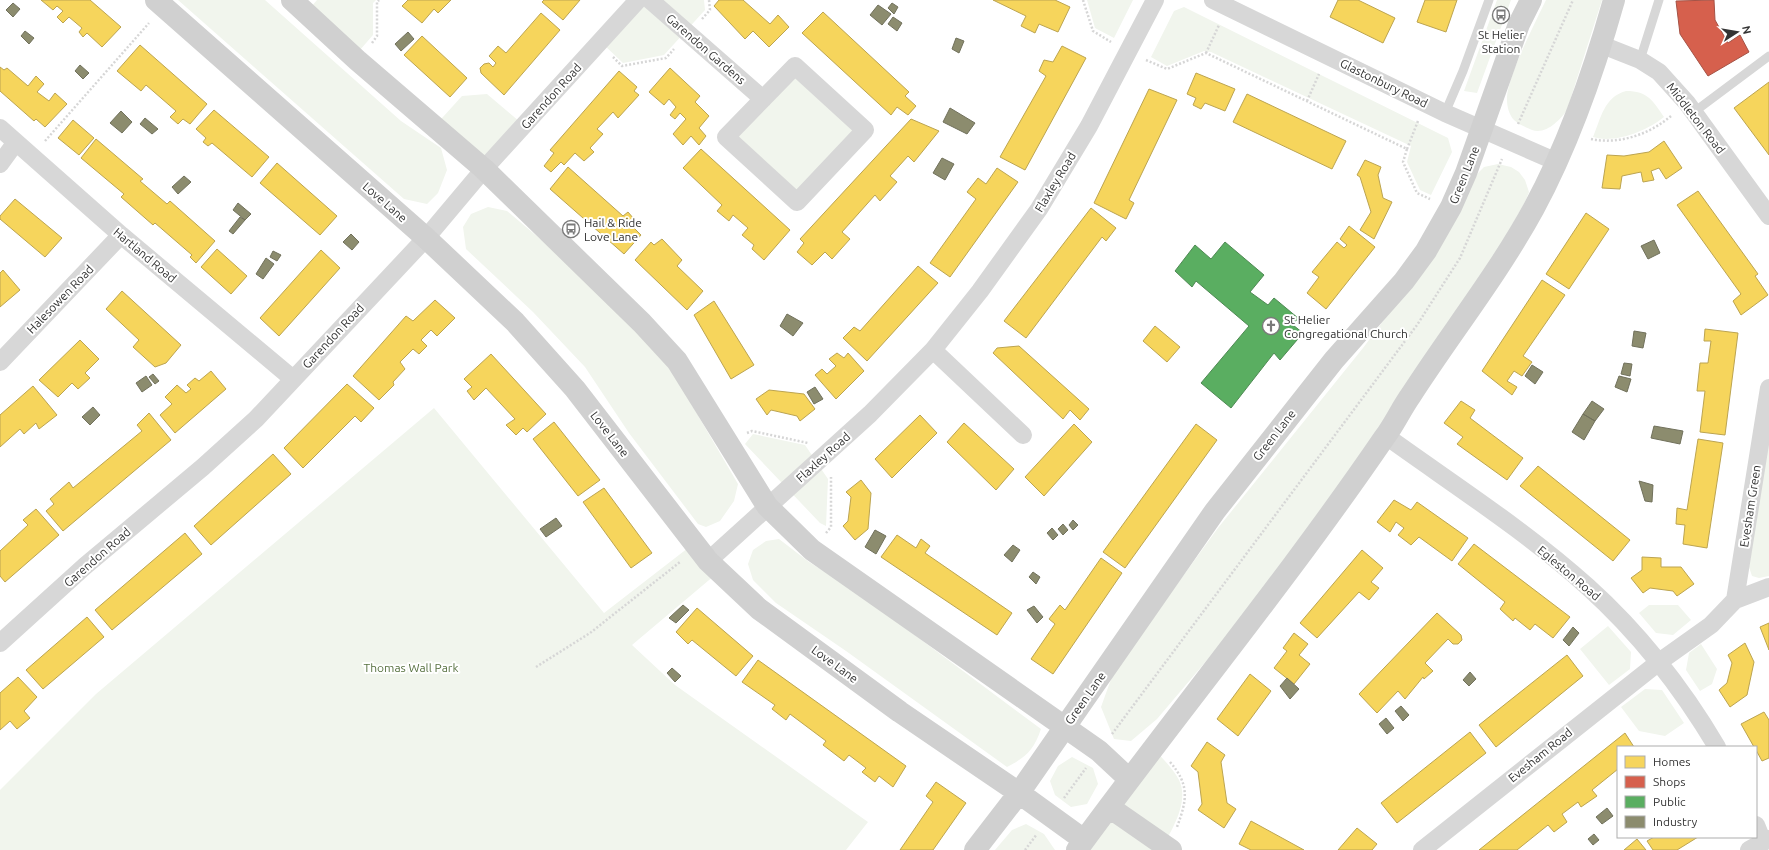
<svg xmlns="http://www.w3.org/2000/svg" width="1769" height="850" font-family="Ubuntu,sans-serif">
<style>
.green{fill:#f1f5ed}
.homes{fill:#f6d55c;stroke:#bca450}
.shops{fill:#d6604d;stroke:#a55245}
.public{fill:#5aae61;stroke:#4e8953}
.industry{fill:#8c8c6e;stroke:#71715c}
.lines{fill:none;stroke-linecap:round;stroke-linejoin:round}
.path{stroke:#d6d6d6;stroke-width:2.5;stroke-dasharray:2 2;stroke-linecap:butt}
.lane{stroke:#d7d7d7;stroke-width:9}
.street{stroke:#d7d7d7;stroke-width:18}
.secondary{stroke:#d0d0d0;stroke-width:22}
.labels{text-anchor:middle;dominant-baseline:central;stroke-width:4;stroke-linejoin:round;paint-order:stroke}
.poi-label{font-size:12px;fill:#333;stroke:#fff;text-anchor:start}
.street-label{font-size:12px;fill:#333;stroke:#fff}
.park-label{font-size:12px;fill:#56703f;stroke:#fff}
</style>
<rect width="100%" height="100%" fill="#fff"/>
<path class="green" d="M178,0H265L401,121L441,148L447,170L438,193L427,204L404,199Z
M317,0H376L373,3V35L353,58L304,15Z
M641,0H704L705,10L664,55L623,63L603,44Z
M1087,0H1133L1114,38L1095,28Z
M1497,0H1511L1477,93L1464,91Z
M1546,0H1602L1567,110C1560,120 1546,135 1532,130C1526,127 1519,125 1514,120C1509,115 1507,106 1507,100C1506,79 1536,21 1546,0Z
M1184,7L1448,138L1452,152L1431,195L1420,190L1407,162L1411,146L1211,52L1204,51L1167,66L1151,57L1174,11Z
M795,72L857,131L796,196L734,137Z
M1626,91C1648,91 1653,101 1664,117C1647,131 1614,144 1593,137C1601,118 1604,97 1626,91Z
M487,94L520,122L480,169L433,128L462,96Z
M1498,164L1511,167L1519,172L1525,180L1529,192L1525,202L1495,255L1403,394L1263,594L1157,719L1131,741L1114,739L1101,707L1114,671L1218,528L1363,348L1446,237L1477,174L1484,167Z
M488,207L507,211L558,254L668,364L738,484L734,501L720,521L706,527L698,524L629,433L585,367L533,312L466,249L463,227L471,214Z
M434,408L604,613L688,548L715,575L632,645L675,685L868,822L846,850H0V790L96,694Z
M1769,427V576L1759,578L1752,576L1749,567Z
M753,434L805,445L828,479L826,526L820,523L745,444Z
M779,539L809,562L857,592L1041,729C1034,750 1026,757 1007,767L846,651L776,603L753,580L748,564L753,550L766,541Z
M1649,605H1678L1691,620L1673,635L1656,633L1639,613Z
M1608,626L1631,652L1630,669L1609,685L1580,649Z
M1701,644L1717,669L1712,684L1700,691L1686,670L1689,653Z
M1645,689L1662,690L1684,723L1665,736L1639,731L1621,707Z
M1156,751C1164,760 1174,770 1179,780C1190,802 1171,831 1161,850H1082Z
M1072,757L1093,768L1098,784L1087,804L1071,807L1055,795L1050,781L1058,766Z
M1026,824L1044,834L1055,850H995L1012,830Z"/>
<path class="homes" d="M41,0H90L121,27L102,47L87,33L83,37L79,32L82,28L69,17L63,23L57,17L63,11L57,6L53,10Z
M408,0H451L438,13L434,9L422,23L402,6Z
M544,0H580L563,20L542,2Z
M719,0H743L770,24L778,15L789,27L769,47L753,31L745,39L714,6Z
M993,0H1055L1070,7L1058,32L1039,24L1035,33L1021,26L1026,16Z
M1338,0H1358L1395,18L1383,43L1330,17Z
M1425,0H1457L1446,32L1417,22Z
M823,12L909,92L905,96L916,106L908,115L897,107L891,115L802,33Z
M541,13L560,30L504,95L481,73L480,68L484,64L489,63L493,67L496,63L489,56L498,46L506,53Z
M422,36L467,78L450,97L404,55Z
M140,45L207,104L190,124L183,119L178,124L170,117L176,111L146,85L141,91L117,71Z
M1062,46L1086,58L1025,170L1000,157L1046,76L1039,71L1044,60L1053,62Z
M0,67L4,70L7,68L28,86L36,76L44,84L37,92L49,101L55,93L67,104L45,127L36,119L34,121L0,91Z
M670,68L700,96L695,102L709,116L699,128L706,136L699,145L691,136L683,145L673,134L686,119L680,113L675,119L670,115L676,107L669,99L664,105L649,92Z
M619,71L637,87L634,91L639,95L618,118L613,112L597,129L603,134L590,148L594,152L584,161L575,153L564,165L561,162L551,172L544,166L554,153L550,150Z
M1196,73L1235,89L1225,111L1205,103L1201,109L1193,105L1196,98L1187,94Z
M1769,82V155L1734,108Z
M1149,89L1177,100L1129,200L1134,203L1126,219L1094,203Z
M1247,94L1346,141L1332,169L1233,122Z
M214,110L269,157L252,177L212,143L208,146L203,142L206,138L196,129Z
M911,119L939,131L914,162L908,156L890,176L897,182L880,201L875,195L842,232L850,239L832,259L825,252L812,265L797,252L804,243L800,239Z
M73,120L94,138L79,155L58,138Z
M96,139L143,179L140,181L167,204L170,201L215,241L196,263L190,257L192,255L155,223L153,225L121,197L124,194L81,158Z
M1664,141L1682,168L1666,179L1659,168L1651,171L1654,180L1643,182L1641,172L1622,176L1620,189L1602,188L1607,155L1624,156L1649,152Z
M701,149L790,230L764,260L752,249L754,245L742,235L748,228L733,215L729,221L717,211L722,205L683,168Z
M1365,160L1381,167L1378,175L1383,198L1392,202L1374,239L1360,230L1371,212L1360,177L1357,175Z
M277,163L337,216L320,235L260,183Z
M568,167L623,216L628,212L634,219L630,224L641,235L624,254L550,189Z
M997,168L1018,182L950,277L930,263L976,199L967,192L978,178L986,184Z
M1698,191L1758,274L1755,276L1768,295L1741,315L1733,301L1741,294L1677,205Z
M15,199L62,238L45,257L0,219V216Z
M1091,208L1116,228L1106,241L1102,237L1026,338L1004,321Z
M1586,213L1609,229L1569,289L1546,274Z
M1349,226L1375,247L1326,309L1307,293L1319,277L1312,272L1337,242L1344,248L1347,245L1340,239Z
M662,239L682,260L677,266L703,291L687,310L635,260L651,242L654,245Z
M217,249L247,276L231,294L201,267Z
M321,250L340,268L279,336L260,318Z
M918,266L938,283L867,361L843,338L854,327L860,331Z
M3,270L20,290L0,307V273Z
M1542,280L1565,295L1523,356L1532,362L1522,376L1514,371L1507,381L1517,387L1512,395L1482,371Z
M122,291L181,345L166,363L155,367L133,347L139,340L106,309Z
M435,300L455,318L437,336L431,330L421,340L427,346L419,354L413,349L400,362L405,369L393,382L394,385L379,400L353,376L406,316L413,321Z
M714,301L754,365L731,379L694,315Z
M1155,326L1180,347L1167,362L1143,341Z
M1705,329L1738,333L1725,435L1700,432L1705,391H1697L1700,363H1708L1711,341H1704Z
M80,340L99,359L85,373L90,378L78,389L72,383L58,397L39,380Z
M1019,346L1089,409L1080,420L1070,410L1063,419L993,353L997,348Z
M837,353L844,358L848,353L864,371L836,399L815,375L822,369L827,374L836,366L829,359Z
M491,354L546,414L527,432L523,428L516,435L506,425L515,419L486,388L474,400L467,391L472,387L464,379Z
M211,371L226,389L175,433L160,415L172,404L165,397L177,385L186,393L191,389L187,385L195,378L199,381Z
M347,384L374,408L361,422L355,416L303,468L284,448Z
M33,386L57,415L39,429L36,423L24,434L20,429L0,447V415Z
M769,390L804,394L815,409L800,421L797,416L771,410L767,415L756,399Z
M1461,401L1475,410L1470,418L1523,458L1507,480L1457,444L1463,437L1444,423Z
M149,413L171,440L63,531L46,511L54,504L50,499L69,482L73,488L142,431L137,425Z
M920,415L937,433L892,478L875,459Z
M554,422L600,480L578,496L533,439Z
M964,423L1014,469L996,490L947,442Z
M1074,424L1092,442L1044,496L1025,477Z
M1196,424L1217,440L1125,568L1103,552Z
M1698,439L1723,443L1707,548L1683,544L1685,525L1676,524L1677,508L1687,510Z
M273,454L291,474L211,545L194,526Z
M1538,466L1630,540L1613,561L1520,486Z
M861,480L871,493L868,529L855,540L843,526L848,521L851,497L846,492Z
M604,488L652,553L631,568L583,502Z
M1394,500L1411,510L1417,502L1468,538L1452,561L1419,537L1411,545L1398,535L1404,528L1396,522L1390,532L1377,522Z
M36,509L59,535L5,582L0,576V551L28,525L23,520Z
M185,533L202,554L112,630L95,610Z
M897,535L916,548L921,539L930,546L925,553L1012,613L997,635L881,557Z
M1474,544L1570,617L1553,638L1535,624L1530,630L1515,618L1513,621L1500,609L1505,602L1458,564Z
M1362,550L1383,568L1371,582L1379,588L1369,600L1359,592L1317,638L1300,623Z
M1642,557L1661,558V567H1681L1694,584L1677,596L1673,591L1650,588L1643,593L1631,578L1642,570Z
M1101,558L1122,573L1053,674L1031,659L1055,624L1049,619L1060,605L1065,610Z
M697,608L753,656L736,676L692,640L688,644L676,632Z
M1437,613L1461,635L1462,640L1458,644H1453L1448,639L1425,663L1433,671L1424,679L1423,677L1405,699L1398,691L1377,713L1359,694Z
M87,617L104,637L43,689L26,670Z
M1769,623V650L1760,627Z
M1294,633L1308,644L1299,655L1310,664L1294,684L1274,668L1287,651L1283,648Z
M1745,643L1754,662L1747,695L1730,707L1719,690L1727,683L1732,663L1728,655Z
M1567,655L1583,676L1496,747L1479,725Z
M758,660L906,766L893,787L879,776L875,782L862,772L866,768L849,755L844,761L823,745L826,741L790,714L786,720L772,709L775,705L742,682Z
M1250,674L1271,691L1238,736L1217,719Z
M18,677L37,697L24,711L30,718L17,729L10,721L0,730V693Z
M1764,712L1769,720V758L1762,761L1756,750V747H1754L1741,724Z
M1470,732L1486,753L1397,823L1381,803Z
M1625,733L1634,747H1618V769L1592,790L1597,796L1581,807L1578,802L1562,814L1567,822L1554,832L1548,825L1517,850H1479Z
M1207,742L1225,755L1221,762L1227,803L1236,809L1224,828L1198,810L1202,804L1198,772L1191,766Z
M936,782L966,803L933,850H900L933,802L926,796Z
M1251,821L1304,850H1251L1239,844Z
M1357,828L1377,844L1372,850H1338Z
M1654,837H1698L1677,850H1653L1647,841Z
M1637,839L1646,850H1624Z"/>
<path class="shops" d="M1714,0L1715,20L1728,43L1740,35L1749,52L1708,76L1680,34L1676,1Z"/>
<path class="public" d="M1225,242L1264,275L1250,292L1268,305L1274,298L1298,318L1293,325L1303,333L1280,360L1274,353L1231,408L1201,383L1249,326L1196,281L1192,287L1175,271L1195,245L1211,259Z"/>
<path class="industry" d="M13,3L20,9L13,17L6,10Z
M892,3L898,7L894,14L888,8Z
M878,5L891,14L882,25L870,15Z
M893,17L902,23L897,31L888,24Z
M25,31L34,38L29,44L21,36Z
M408,32L414,39L401,51L395,44Z
M956,38L964,41L959,53L952,49Z
M80,65L89,73L83,79L75,71Z
M950,108L975,123L967,134L943,122Z
M121,111L132,122L122,133L110,123Z
M145,118L158,129L152,134L140,124Z
M942,158L954,164L945,180L933,173Z
M184,176L191,182L178,194L172,187Z
M238,203L251,214L245,220L233,210Z
M240,217L245,220L233,234L229,231Z
M351,234L359,242L352,250L343,242Z
M1654,240L1660,253L1648,259L1641,246Z
M273,251L281,255L277,261L270,257Z
M266,258L274,264L263,279L256,274Z
M787,314L803,323L793,336L780,326Z
M1634,331L1646,333L1643,348L1632,346Z
M1624,363L1632,364L1630,376L1621,374Z
M1532,365L1543,372L1535,384L1525,376Z
M153,374L159,381L155,384L149,377Z
M146,376L152,385L142,392L136,383Z
M1619,376L1631,379L1627,392L1615,387Z
M815,387L823,399L814,404L807,392Z
M1592,401L1604,409L1595,421L1583,414Z
M93,407L100,415L90,425L82,417Z
M1583,414L1595,421L1584,440L1572,432Z
M1654,426L1683,431L1680,444L1651,438Z
M1639,481L1653,485L1652,502L1645,501Z
M556,518L562,526L546,537L540,529Z
M1073,520L1078,525L1073,530L1069,525Z
M1063,524L1068,530L1063,535L1058,529Z
M1052,528L1058,535L1053,540L1047,533Z
M875,530L886,536L876,554L865,547Z
M1013,545L1020,550L1012,562L1004,555Z
M1033,572L1040,577L1036,584L1029,577Z
M683,605L689,610L676,623L669,618Z
M1034,606L1043,617L1037,623L1027,610Z
M1573,627L1579,633L1569,646L1563,640Z
M672,668L681,676L675,682L667,673Z
M1470,672L1476,679L1469,686L1463,680Z
M1287,678L1299,689L1290,699L1280,686Z
M1401,706L1409,715L1403,721L1395,711Z
M1386,718L1394,728L1387,734L1379,724Z
M1607,808L1613,816L1602,824L1596,817Z
M1594,834L1599,840L1593,845L1588,839Z"/>
<g class="lines">
<path class="path" d="M1083,0L1093,31L1111,42
M702,19L710,10L709,0
M372,43L377,36V2L379,0
M1206,53L1219,25
M613,57L622,66L666,58L674,49
M1146,60L1167,69L1206,53L1407,149L1403,162L1417,193L1430,199
M1307,101L1319,74
M1518,124L1573,0
M1591,139C1619,145 1650,134 1671,116
M45,141L149,23
M1407,149L1418,121
M747,433L752,431L808,443
M826,533L831,527V477
M536,667L590,633L680,562
M1112,734L1417,325L1460,258L1502,159
M1170,762C1190,785 1187,800 1177,827
M1064,798L1086,768
M1025,850L1037,834"/>
<path class="lane" d="M1640,60L1659,0
M1694,112L1769,56
M1445,113L1463,71L1489,0"/>
<path class="street" d="M650,0L763,99
M1213,0L1445,113L1557,162
M1602,45L1640,60L1659,72L1687,103L1769,216
M795,66L865,130L797,202L726,137Z
M0,128L121,235L293,379
M0,164L16,142
M933,350L1023,435
M0,362L121,235
M1386,436C1454,485 1526,531 1588,587C1639,633 1682,688 1717,747
M708,561L870,414L933,350L980,291L1039,209L1089,126L1155,0
M1735,600L1769,388
M0,643L85,566L203,467L256,419L426,238L484,169L638,0
M1756,825L1763,842
M1422,850L1659,662L1711,625L1735,600L1769,587
M1749,850L1769,839"/>
<path class="secondary" d="M156,0L426,238L515,322L575,389L708,561L759,609L900,712L1019,793L1084,840
M292,0L357,60L484,169L642,323L677,361L767,506L812,550L1099,751L1129,779
M1109,807L1171,850
M975,850L1019,793L1215,511L1334,360L1404,281L1426,251L1451,207L1466,173L1519,24L1531,0
M1077,850C1178,712 1287,580 1384,438C1394,425 1401,409 1411,395C1451,333 1498,274 1534,208C1569,143 1594,71 1614,0"/>
</g>
<defs>
<g id="bus-ring" transform="scale(0.9)"><circle r="9.5" fill="#fff" stroke="#7a7a7a" stroke-width="1.5"/><path d="M-5-6H5V4H4V6H2V4H-2V6H-4V4H-5ZM-3.5-4V0h7V-4ZM-3.5 1.2v1.5H-2V1.2ZM2 1.2v1.5H3.5V1.2Z" fill="#7a7a7a"/></g>
<g id="church-ring" transform="scale(0.9)"><circle r="9.5" fill="#fff" stroke="#7a7a7a" stroke-width="1.5"/><path d="M-1.2-6h2.4v3.5h3.3v2.4h-3.3V6h-2.4V-.1h-3.3v-2.4h3.3Z" fill="#7a7a7a"/></g>
</defs>
<g fill-rule="evenodd">
<use href="#bus-ring" x="1501" y="15"/>
<use href="#bus-ring" x="571" y="229"/>
<use href="#church-ring" x="1271" y="326"/>
</g>
<g class="labels">
<g class="poi-label">
<text x="1501" y="34" text-anchor="middle">St Helier<tspan x="1501" dy="14">Station</tspan></text>
<text x="584" y="222">Hail &amp; Ride<tspan x="584" dy="14">Love Lane</tspan></text>
<text x="1284" y="319">St Helier<tspan x="1284" dy="14">Congregational Church</tspan></text>
</g>
<g class="street-label">
<text transform="translate(706 49) rotate(41)">Garendon Gardens</text>
<text transform="translate(1384 83) rotate(26)">Glastonbury Road</text>
<text transform="translate(551 96) rotate(-48)">Garendon Road</text>
<text transform="translate(1696 118) rotate(52)">Middleton Road</text>
<text transform="translate(1464 175) rotate(-68)">Green Lane</text>
<text transform="translate(1055 182) rotate(-59)">Flaxley Road</text>
<text transform="translate(385 202) rotate(41)">Love Lane</text>
<text transform="translate(145 255) rotate(40)">Hartland Road</text>
<text transform="translate(60 299) rotate(-46)">Halesowen Road</text>
<text transform="translate(333 336) rotate(-47)">Garendon Road</text>
<text transform="translate(610 434) rotate(52)">Love Lane</text>
<text transform="translate(1274 435) rotate(-52)">Green Lane</text>
<text transform="translate(823 457) rotate(-42)">Flaxley Road</text>
<text transform="translate(1750 506) rotate(-81)">Evesham Green</text>
<text transform="translate(97 557) rotate(-41)">Garendon Road</text>
<text transform="translate(1569 573) rotate(40)">Egleston Road</text>
<text transform="translate(835 664) rotate(36)">Love Lane</text>
<text transform="translate(1085 698) rotate(-55)">Green Lane</text>
<text transform="translate(1540 755) rotate(-39)">Evesham Road</text>
</g>
<g class="park-label">
<text x="411" y="667">Thomas Wall Park</text>
</g>
</g>
<rect x="1617" y="746" width="140" height="92" fill="#ffffff" stroke="#adadad"/>
<rect x="1625" y="756" width="20" height="12" fill="#f6d55c" stroke="#adadad"/>
<text x="1653" y="766" font-size="12" fill="#333333">Homes</text>
<rect x="1625" y="776" width="20" height="12" fill="#d6604d" stroke="#adadad"/>
<text x="1653" y="786" font-size="12" fill="#333333">Shops</text>
<rect x="1625" y="796" width="20" height="12" fill="#5aae61" stroke="#adadad"/>
<text x="1653" y="806" font-size="12" fill="#333333">Public</text>
<rect x="1625" y="816" width="20" height="12" fill="#8c8c6e" stroke="#adadad"/>
<text x="1653" y="826" font-size="12" fill="#333333">Industry</text>
<g transform="translate(1737 32) rotate(78)" stroke="#ffffff" stroke-width="3" paint-order="stroke">
<path d="M0-3L7 15L0 10L-7 15Z" fill="#333333"/>
<text y="-6" font-size="11" font-weight="bold" text-anchor="middle" fill="#333333">N</text>
</g>
</svg>
